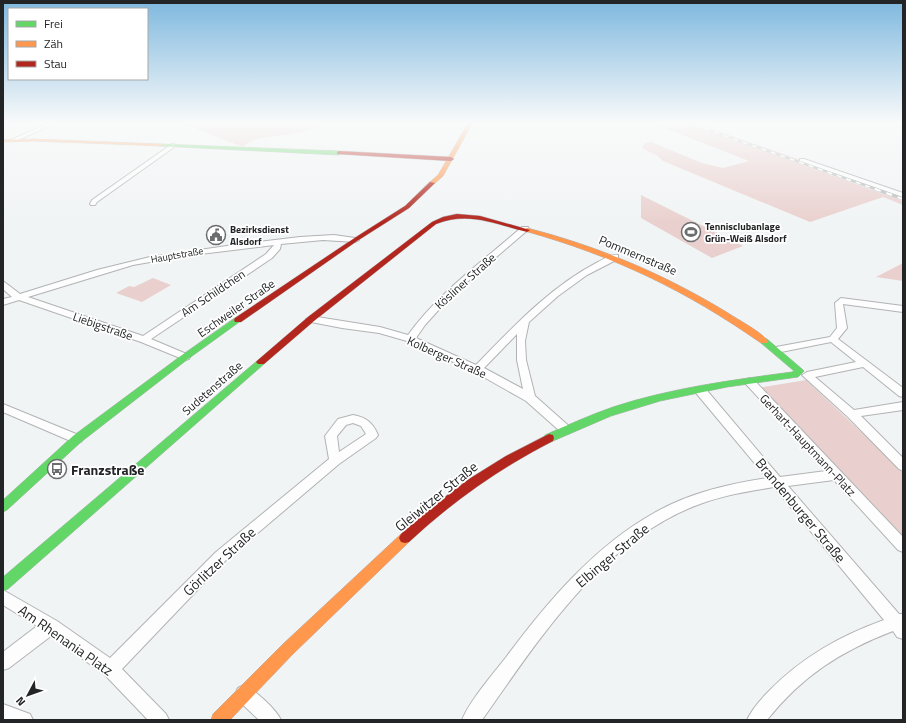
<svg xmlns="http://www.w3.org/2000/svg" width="906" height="723" font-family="'Titillium Web',sans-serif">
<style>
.green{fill:#e9d0ce}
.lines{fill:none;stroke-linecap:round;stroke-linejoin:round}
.street-casing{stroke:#b1b3b4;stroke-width:2}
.fast-casing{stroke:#b1b3b4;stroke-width:1}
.slow-casing{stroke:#b1b3b4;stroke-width:1}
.jam-casing{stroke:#b1b3b4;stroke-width:1}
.street{fill:#fdfdfe;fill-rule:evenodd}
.fast{fill:#63d668;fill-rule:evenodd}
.slow{fill:#ff974d;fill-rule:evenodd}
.jam{fill:#b3261e;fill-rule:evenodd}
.rail-far1-casing{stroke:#bbbdbd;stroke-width:2.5}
.rail-casing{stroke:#bbbdbd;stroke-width:3}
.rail-far1{stroke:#fff;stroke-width:1.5;stroke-dasharray:5;stroke-linecap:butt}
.rail{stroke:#fff;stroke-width:2;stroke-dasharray:6;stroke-linecap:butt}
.labels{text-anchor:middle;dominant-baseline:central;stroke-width:3.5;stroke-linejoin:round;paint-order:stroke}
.far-poi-label{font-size:10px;font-weight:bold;fill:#232425;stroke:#fff;text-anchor:start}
.far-street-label{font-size:10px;fill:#232425;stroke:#fff}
.street-label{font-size:12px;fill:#232425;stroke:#fff}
.near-poi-label{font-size:14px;font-weight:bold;fill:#232425;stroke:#fff;text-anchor:start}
.near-street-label{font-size:14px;fill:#232425;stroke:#fff}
</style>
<rect width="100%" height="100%" fill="#f1f4f5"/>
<path class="green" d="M178,122H328C317,129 305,132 293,134C276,137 256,135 243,147Z
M649,122H683L903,201V205L883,197L810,222L663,161L658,156L642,148L645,143L651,142L702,163L723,168L749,161Z
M689,122H692L903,196V198Z
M641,195L743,246L712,258L641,218Z
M903,263V281L876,277Z
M153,278L171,285L142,302L116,293L129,286L134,287Z
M806,380L891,460L903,474V544L757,388Z"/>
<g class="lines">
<g class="street-casing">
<path id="street" d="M51,122H58L16,141L11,140Z
M172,144L177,145L97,202L95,205H91L90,204L92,200Z
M800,159H804L903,193V197L800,161Z
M522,227H528L529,229L452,295L425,325L416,338L476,365C513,327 550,287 598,262C604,259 611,254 618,255V259L587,275L558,296L529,322L527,331L525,341L526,360L535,396L570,427L572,430L570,433L566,434L562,433L526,401L473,371L407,341L379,333L342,328L311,322L306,319L311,316L380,327L408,335C439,292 482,262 522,227ZM517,334V360L523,389L484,368Z
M334,235L355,238L359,240L355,242L323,240L281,244L280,249L272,258L151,339L189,355L190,357L189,359L185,360L141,342L19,300L3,305V299L12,297L3,289V281L20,294L97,270L150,257L234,245L300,237ZM274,245L266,254L143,336L28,297L133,265L184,256Z
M841,298L903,306V312L843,304L847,328L838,339L903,388V397L899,396L863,367L815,377L854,410L903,402V410L861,416L903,458V471L899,469L848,417L802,375L807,372L856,362L831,342L776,353L771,350L776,347L830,337L837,328L835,303Z
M749,378L753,379L903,537V552L898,550L834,480L788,486L899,614H903V639L897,637L893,631C841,651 802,676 767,720H747C752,709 761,699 769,691C802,657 840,636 884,620L774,487C750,491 724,495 700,504C603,539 539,639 482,720H462C470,700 494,673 507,656C548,601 595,546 654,513C689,493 728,484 767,478L696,393L695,390L696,387H704L780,477L826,471L745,383L744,381Z
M3,404L81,436L83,439L81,442L77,443L73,442L3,412Z
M353,415C366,417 373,423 378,435L376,438L339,464L226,560L122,669L166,714L169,720H148L105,675L51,636L9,668L3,670V652L37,626L3,605V590L57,621L110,658L216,552L329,459L325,436L338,419ZM353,423L361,426L366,434L339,452L337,436L346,425Z
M244,685C255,690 276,709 281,720H259L238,700L235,694L238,688Z
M3,704L30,714L33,720H3Z"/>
</g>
<g class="fast-casing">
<path id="fast" d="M161,144L339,151L342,153L339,155L159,146V145Z
M235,318H241L242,320L188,359L81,442L7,510L3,512V500L73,436L182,355Z
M764,338L767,339L802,369L804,371L798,377L727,387L660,401L611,416L553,441H545L544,438L545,435C568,425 590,415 613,407C671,388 732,380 792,372L794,371L761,343L760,341L761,339Z
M261,359L264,360L266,362L264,364L8,589L3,591V577L258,360Z"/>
</g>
<g class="slow-casing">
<path id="slow" d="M469,122H473L443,176L434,184H430V182L438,175Z
M34,139L161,144L163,145L161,146L34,141L3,142V140Z
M527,228C598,246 666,275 728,313C740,321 760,331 768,341L767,343H761C685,290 614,256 525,231L524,230Z
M405,533L409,534L411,538L409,542L293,654L230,720H211L213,714L283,644L401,534Z"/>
</g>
<g class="jam-casing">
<path id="jam" d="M339,151L451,157L454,159L451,161L337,154V152Z
M430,182L435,183L409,208L357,241L241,322H235L234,320L235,318L353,239L405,206Z
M457,214L480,216L530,230L527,232C495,224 468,211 436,224L314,321L264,364H258L256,362L258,360L308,317L432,222L443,217Z
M549,434L553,435L554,438L553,441C500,468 453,501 409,542L405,543L401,542L399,538L401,534L434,505L469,479L506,456Z"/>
</g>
<use href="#street" class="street"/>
<use href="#fast" class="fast"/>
<use href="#slow" class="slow"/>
<use href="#jam" class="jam"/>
<g class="rail-far1-casing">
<path id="rail-far1" d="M686,122L878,190"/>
</g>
<g class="rail-casing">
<path id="rail" d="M875,189L903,199"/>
</g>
<use href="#rail-far1" class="rail-far1"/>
<use href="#rail" class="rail"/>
</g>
<linearGradient id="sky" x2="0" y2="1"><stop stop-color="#7eb8de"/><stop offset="0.55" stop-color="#f9fafa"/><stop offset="1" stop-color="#f9fafa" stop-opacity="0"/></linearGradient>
<rect width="906" height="223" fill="url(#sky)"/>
<defs>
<g id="stadium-ring" transform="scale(1)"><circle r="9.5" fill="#fff" stroke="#6b6d6e" stroke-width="1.5"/><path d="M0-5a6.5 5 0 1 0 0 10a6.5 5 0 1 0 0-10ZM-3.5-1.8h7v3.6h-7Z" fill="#6b6d6e"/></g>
<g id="civic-ring" transform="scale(1)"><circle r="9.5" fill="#fff" stroke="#6b6d6e" stroke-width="1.5"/><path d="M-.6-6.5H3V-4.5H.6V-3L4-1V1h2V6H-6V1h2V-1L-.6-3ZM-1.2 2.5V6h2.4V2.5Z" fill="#6b6d6e"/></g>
<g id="bus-ring" transform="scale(1)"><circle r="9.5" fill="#fff" stroke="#6b6d6e" stroke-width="1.5"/><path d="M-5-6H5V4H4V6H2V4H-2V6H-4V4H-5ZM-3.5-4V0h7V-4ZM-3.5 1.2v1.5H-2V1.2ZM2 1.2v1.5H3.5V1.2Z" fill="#6b6d6e"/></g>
</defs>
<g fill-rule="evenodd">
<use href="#stadium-ring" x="691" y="232"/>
<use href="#civic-ring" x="216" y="235"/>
<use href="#bus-ring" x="57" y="469"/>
</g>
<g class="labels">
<g class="far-poi-label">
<text x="705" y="226">Tennisclubanlage<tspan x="705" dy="12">Grün-Weiß Alsdorf</tspan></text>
<text x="230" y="229">Bezirksdienst<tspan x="230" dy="12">Alsdorf</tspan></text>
</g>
<g class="far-street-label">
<text transform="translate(177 255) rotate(-10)">Hauptstraße</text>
</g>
<g class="street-label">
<text transform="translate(638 255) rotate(23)">Pommernstraße</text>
<text transform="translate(465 281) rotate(-42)">Kösliner Straße</text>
<text transform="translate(213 293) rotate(-34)">Am Schildchen</text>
<text transform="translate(236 308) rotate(-35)">Eschweiler Straße</text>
<text transform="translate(103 326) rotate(19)">Liebigstraße</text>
<text transform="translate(447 357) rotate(24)">Kolberger Straße</text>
<text transform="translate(212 388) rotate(-41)">Sudetenstraße</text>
<text transform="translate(808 445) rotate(47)">Gerhart-Hauptmann-Platz</text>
</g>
<g class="near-poi-label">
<text x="71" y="469">Franzstraße</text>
</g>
<g class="near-street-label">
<text transform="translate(436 496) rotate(-39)">Gleiwitzer Straße</text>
<text transform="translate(801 510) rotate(50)">Brandenburger Straße</text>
<text transform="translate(612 555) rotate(-40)">Elbinger Straße</text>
<text transform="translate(219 561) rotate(-43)">Görlitzer Straße</text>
<text transform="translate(66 640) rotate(35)">Am Rhenania Platz</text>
</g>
</g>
<rect width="906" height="723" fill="none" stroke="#232425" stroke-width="8"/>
<rect x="8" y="8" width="140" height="72" fill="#ffffff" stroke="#a7a7a8"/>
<rect x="16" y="21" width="20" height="6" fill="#63d668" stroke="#a7a7a8"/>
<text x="44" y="28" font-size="12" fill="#232425">Frei</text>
<rect x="16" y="41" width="20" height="6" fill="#ff974d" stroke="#a7a7a8"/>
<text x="44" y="48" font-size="12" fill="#232425">Zäh</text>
<rect x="16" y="61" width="20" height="6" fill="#b3261e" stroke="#a7a7a8"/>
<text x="44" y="68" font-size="12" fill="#232425">Stau</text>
<g transform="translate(28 695) rotate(229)" stroke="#ffffff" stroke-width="3" paint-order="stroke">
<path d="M0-3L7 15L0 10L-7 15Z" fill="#232425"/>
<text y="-6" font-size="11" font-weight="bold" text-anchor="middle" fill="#232425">N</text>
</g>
</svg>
